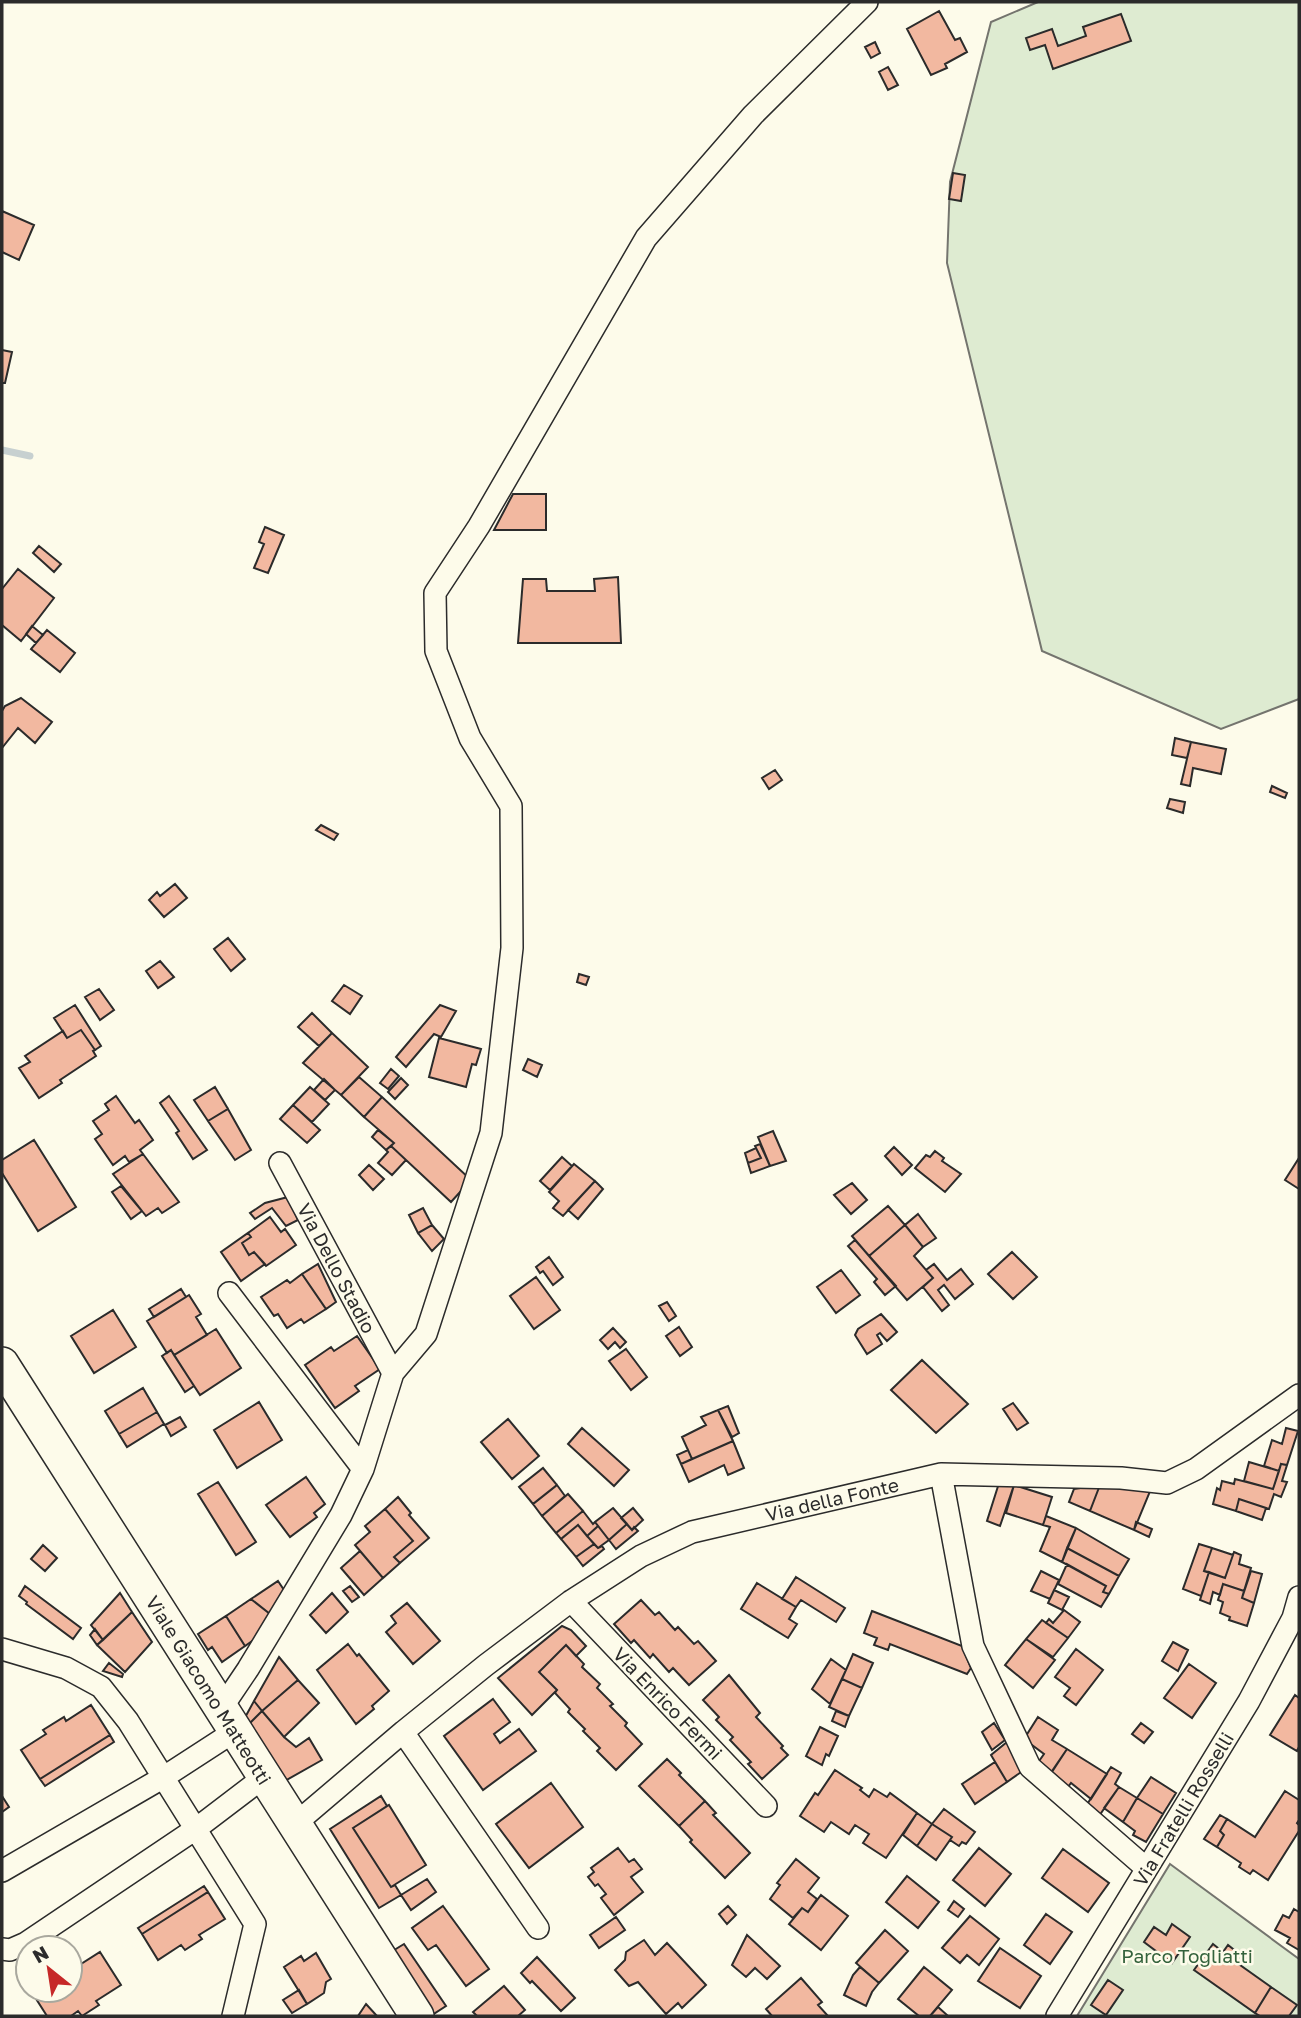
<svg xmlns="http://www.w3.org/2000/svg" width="1301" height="2018" font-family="'Golos Text',sans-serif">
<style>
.green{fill:#deebd1;stroke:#74746e;stroke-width:2}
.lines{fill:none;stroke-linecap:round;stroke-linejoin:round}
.stream{stroke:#c7d0d0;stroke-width:7}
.building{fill:#f2b8a0;stroke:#2b2b2b;stroke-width:2}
.street-casing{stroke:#2b2b2b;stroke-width:24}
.primary-casing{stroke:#2b2b2b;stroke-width:36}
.street{stroke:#fdfbea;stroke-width:21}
.primary{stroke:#fdfbea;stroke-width:33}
.labels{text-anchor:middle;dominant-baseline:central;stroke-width:5;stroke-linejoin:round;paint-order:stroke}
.street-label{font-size:19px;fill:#2b2b2b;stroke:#fdfbea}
.park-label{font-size:19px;fill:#34623c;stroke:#fdfbea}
</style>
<rect width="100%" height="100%" fill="#fdfbea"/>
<path class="green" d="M1038,2H1299V699L1221,729L1042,651L947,263L950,182L991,22Z
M1170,1864L1299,1959V2016H1077Z"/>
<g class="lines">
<path class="stream" d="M2,450L30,456"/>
</g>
<path class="building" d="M939,11L955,40L960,38L967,52L945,64L947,68L931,75L907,29Z
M1121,14L1131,41L1053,69L1045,45L1030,50L1026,38L1052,29L1058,46L1086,36L1083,27Z
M875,42L880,53L871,58L865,47Z
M888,67L898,85L888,90L879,72Z
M953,173L965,175L961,201L949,199Z
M2,211L34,225L19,260L2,252Z
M2,350L12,352L5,383H2Z
M513,494H546V530H494Z
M265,527L284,535L268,573L254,568L264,544L259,542Z
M39,546L61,564L54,572L33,553Z
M18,569L54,598L21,641L2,625V589Z
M618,577L621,643H518L523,579H546L547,591H595L594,579Z
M32,626L43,635L36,643L26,634Z
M47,630L75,653L60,672L31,649Z
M21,698L52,722L35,743L18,728L2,748V711L5,706Z
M1175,738L1191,742L1187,758L1172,755Z
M1191,742L1226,749L1221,774L1193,768L1190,786L1181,784Z
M775,770L782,780L769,789L762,778Z
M1272,786L1287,793L1285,798L1270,792Z
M1170,799L1185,802L1183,813L1167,808Z
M321,825L338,834L334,840L316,830Z
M175,884L187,898L164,917L149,900L157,892L160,896Z
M228,938L245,959L231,971L214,949Z
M160,961L174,977L158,988L146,971Z
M579,974L589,977L586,985L577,982Z
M344,985L362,996L350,1014L332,1001Z
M99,989L114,1010L100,1020L85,997Z
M75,1005L101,1046L95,1050L81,1030L67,1038L54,1018Z
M440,1005L456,1011L441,1037L434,1034L406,1067L396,1057Z
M312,1013L332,1033L319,1046L298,1027Z
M81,1030L95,1050L93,1051L96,1056L60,1080L62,1083L39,1098L19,1068L30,1062L25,1056L63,1031L67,1038Z
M332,1033L368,1067L341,1095L303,1063Z
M439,1038L481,1049L476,1065L472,1064L466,1087L429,1077Z
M528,1059L542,1065L537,1077L523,1070Z
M391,1069L399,1076L388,1089L380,1083Z
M359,1077L382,1097L364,1117L341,1095Z
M401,1078L408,1085L395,1099L388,1092Z
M324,1079L335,1090L325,1100L314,1090Z
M215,1087L228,1109L208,1121L194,1100Z
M310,1087L329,1104L312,1122L293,1105Z
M116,1096L135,1123L139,1120L153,1140L140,1150L143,1154L129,1162L125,1156L113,1165L95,1139L102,1134L93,1121L109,1110L105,1104Z
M169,1096L207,1150L193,1159L176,1133L179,1131L160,1103Z
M382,1097L471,1180L451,1202L391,1146L394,1143L364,1117Z
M293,1105L320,1130L307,1143L280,1119Z
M228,1109L251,1150L235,1160L208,1121Z
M378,1130L394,1143L386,1150L372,1137Z
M773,1131L786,1161L770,1166L758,1137Z
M34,1140L76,1207L38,1231L2,1173V1160Z
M760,1144L770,1166L751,1173L748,1163L761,1158L755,1146Z
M391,1146L406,1160L392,1175L378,1163L388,1152L386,1150Z
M894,1147L912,1165L902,1175L885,1156Z
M756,1148L761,1158L748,1163L745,1153Z
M935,1151L944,1158L942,1161L961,1174L945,1192L915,1168L926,1155L930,1157Z
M143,1154L179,1202L162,1213L158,1208L146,1216L113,1174Z
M562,1157L572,1166L550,1190L540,1181Z
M1299,1158V1189L1285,1180Z
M574,1164L595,1181L563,1216L553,1208L559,1201L549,1192Z
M369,1165L384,1179L373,1190L359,1175Z
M595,1181L603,1189L578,1219L568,1210Z
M852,1183L867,1200L851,1214L834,1195Z
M121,1186L142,1211L131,1219L112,1192Z
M288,1197L298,1220L286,1226L272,1208L255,1219L250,1213L265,1203Z
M888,1206L905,1225L869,1256L852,1236Z
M423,1208L432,1225L418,1233L409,1215Z
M918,1214L936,1238L923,1247L905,1225Z
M270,1217L281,1232L285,1229L296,1245L266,1266L254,1252L249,1255L242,1243L251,1237L248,1233Z
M432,1225L444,1239L432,1251L418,1233Z
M905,1225L923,1247L914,1256L933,1278L907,1300L869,1256Z
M248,1233L251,1237L242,1243L249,1255L254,1252L265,1264L241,1281L221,1252Z
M855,1240L896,1286L885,1295L874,1282L877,1279L848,1246Z
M1012,1252L1037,1277L1013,1299L988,1274Z
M549,1257L563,1277L553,1285L543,1271L540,1273L536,1267Z
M318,1264L336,1302L326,1309L302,1274Z
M934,1264L947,1280L961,1269L973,1284L955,1299L944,1285L938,1290L949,1305L942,1311L923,1287L933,1278L926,1270Z
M841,1270L860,1295L836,1313L817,1287Z
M302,1274L326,1309L304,1323L301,1319L287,1328L278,1314L274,1316L261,1297L287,1280L290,1283Z
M536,1277L560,1310L534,1329L510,1296Z
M181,1289L186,1297L154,1317L149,1309Z
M189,1295L201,1314L196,1317L207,1335L174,1355L171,1350L167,1353L147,1321Z
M667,1302L676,1316L669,1321L659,1306Z
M113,1310L136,1347L94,1373L71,1336Z
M881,1314L897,1332L887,1341L880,1333L877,1335L882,1344L867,1354L855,1335L858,1329Z
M679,1327L692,1347L680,1356L666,1336Z
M613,1328L626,1342L620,1348L615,1342L608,1349L600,1340Z
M216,1329L241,1368L200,1395L174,1355Z
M357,1336L380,1369L355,1386L359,1391L335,1408L305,1365L331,1347L334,1351Z
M626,1349L647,1377L631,1390L609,1361Z
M171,1350L194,1386L185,1392L162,1356Z
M922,1360L968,1404L936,1433L891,1390Z
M143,1388L157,1412L119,1434L105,1411Z
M259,1402L282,1440L237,1468L214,1430Z
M1013,1403L1028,1423L1017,1430L1003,1409Z
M728,1406L739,1433L732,1437L718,1410Z
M718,1410L733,1441L692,1459L682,1437L706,1425L701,1417Z
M157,1412L164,1424L127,1447L119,1434Z
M180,1417L186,1427L171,1436L165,1425Z
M508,1419L539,1456L512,1479L481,1442Z
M582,1428L629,1470L614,1486L568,1444Z
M1286,1428L1298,1431L1287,1465L1281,1464L1279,1471L1264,1466L1272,1440L1282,1444Z
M733,1441L744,1468L728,1475L724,1465L689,1482L681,1464Z
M688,1450L692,1459L681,1464L677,1455Z
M1249,1462L1279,1471L1273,1489L1244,1481Z
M1281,1464L1287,1465L1282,1481L1287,1482L1281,1497L1274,1494L1269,1509L1239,1499L1236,1511L1213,1504L1217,1488L1220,1490L1222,1481L1234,1484L1235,1479L1273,1489Z
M543,1468L557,1485L533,1504L519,1487Z
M306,1477L325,1504L314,1513L317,1517L290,1537L266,1505Z
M218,1482L256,1542L236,1555L198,1494Z
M999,1483L1014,1485L1000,1526L987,1521Z
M557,1485L565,1496L542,1516L533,1504Z
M1014,1485L1052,1497L1043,1525L1006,1513Z
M1100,1485L1090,1511L1069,1502L1074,1489Z
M1100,1485L1151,1489L1134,1530L1090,1511Z
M568,1494L583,1511L556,1533L542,1516Z
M398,1497L411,1513L409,1515L429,1538L400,1563L394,1557L413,1541L385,1509Z
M1239,1499L1266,1508L1262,1520L1236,1511Z
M613,1508L627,1524L609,1540L595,1522Z
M633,1508L643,1520L632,1530L621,1518Z
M385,1509L413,1541L394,1557L400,1563L383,1578L355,1545L370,1532L365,1526Z
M583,1511L593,1524L595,1522L598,1526L587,1536L578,1525L561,1539L556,1533Z
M1046,1516L1076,1528L1062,1562L1040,1551L1050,1527L1043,1525Z
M1136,1522L1152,1529L1149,1537L1134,1530Z
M627,1524L632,1530L634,1527L638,1531L616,1549L609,1540Z
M578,1525L594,1544L576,1557L561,1539Z
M598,1526L609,1540L598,1548L587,1536Z
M1076,1528L1129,1559L1119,1576L1067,1548Z
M594,1544L598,1548L602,1546L604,1549L583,1566L576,1557Z
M1199,1544L1212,1548L1204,1571L1209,1572L1201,1596L1183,1589Z
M43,1545L57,1558L45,1571L31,1559Z
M1067,1548L1119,1576L1109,1594L1103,1592L1106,1586L1062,1562Z
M1212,1548L1233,1555L1225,1578L1204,1571Z
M360,1551L383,1578L364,1595L341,1568Z
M1234,1552L1241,1555L1239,1564L1251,1568L1244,1591L1223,1584L1220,1595L1213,1592L1210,1604L1200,1600L1209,1572L1225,1578Z
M1067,1564L1106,1586L1103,1592L1109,1594L1101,1607L1058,1584Z
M1041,1571L1059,1580L1050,1599L1031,1591Z
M1251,1571L1262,1574L1254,1603L1242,1598Z
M796,1577L845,1608L836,1622L801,1600L796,1607L782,1599Z
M278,1581L284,1590L270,1614L251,1599Z
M757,1583L796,1607L789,1619L797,1624L788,1638L741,1609Z
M1223,1584L1244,1591L1242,1598L1254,1603L1247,1626L1229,1620L1230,1617L1220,1613L1223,1602L1218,1600Z
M25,1586L81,1628L73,1639L26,1604L27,1602L19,1596Z
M350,1586L359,1597L352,1602L343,1591Z
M1054,1590L1069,1597L1062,1610L1048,1603Z
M120,1593L132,1612L103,1640L91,1625Z
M332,1593L348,1612L326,1633L310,1615Z
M251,1599L270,1614L255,1639L245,1646L226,1616Z
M641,1600L655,1615L659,1612L675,1630L678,1627L694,1644L698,1641L716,1661L689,1685L673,1668L669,1672L653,1654L650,1658L634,1640L631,1643L614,1624Z
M407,1603L440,1641L413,1664L386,1632L396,1623L391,1616Z
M1064,1610L1080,1622L1068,1638L1046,1623L1049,1619L1053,1623Z
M872,1611L962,1646L971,1668L967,1674L890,1644L888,1650L874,1645L877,1638L864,1633Z
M132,1612L152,1642L125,1672L97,1645Z
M226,1616L245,1646L222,1662L212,1647L208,1650L198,1634Z
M1042,1620L1068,1638L1053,1657L1026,1639Z
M562,1626L571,1630L586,1646L576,1656L566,1645L539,1672L557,1690L532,1715L498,1678Z
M95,1629L103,1640L97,1645L90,1635Z
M1026,1639L1055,1660L1033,1688L1005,1665Z
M1173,1642L1188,1650L1178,1671L1162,1661Z
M348,1644L357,1656L359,1654L389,1691L372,1706L374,1709L356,1724L317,1670Z
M566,1645L584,1664L582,1667L600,1684L597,1688L613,1704L610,1706L627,1723L625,1726L642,1744L616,1770L597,1751L600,1748L583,1731L585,1729L568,1712L570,1709L555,1693L557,1690L539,1672Z
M1076,1649L1103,1670L1076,1705L1064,1696L1070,1688L1055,1677Z
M853,1654L873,1663L862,1688L842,1679Z
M279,1657L298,1680L262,1711L254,1701Z
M831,1659L846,1670L830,1704L812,1689Z
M109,1663L123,1674L122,1677L103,1671Z
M1189,1664L1216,1683L1192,1718L1164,1698Z
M729,1675L760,1713L756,1717L783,1746L781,1748L788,1755L762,1779L748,1764L751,1762L730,1740L733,1737L716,1720L719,1717L703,1700Z
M842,1679L862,1688L849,1716L829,1707Z
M298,1680L319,1703L284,1737L262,1711Z
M1295,1695L1299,1698V1747L1297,1751L1270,1735Z
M493,1699L510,1722L494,1734L500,1743L519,1729L536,1751L483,1790L444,1736Z
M254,1701L262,1711L245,1728L242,1723Z
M91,1705L110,1735L40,1779L21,1750L46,1734L43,1730L64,1717L66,1721Z
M262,1711L284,1737L296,1747L309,1738L322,1760L283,1782L245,1728Z
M836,1711L849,1716L845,1727L832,1721Z
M1038,1717L1058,1730L1052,1740L1067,1749L1050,1774L1037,1764L1044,1754L1024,1739Z
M994,1723L1005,1740L992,1750L982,1732Z
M1141,1723L1153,1732L1144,1743L1132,1734Z
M820,1727L838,1736L829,1756L826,1754L822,1765L806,1756Z
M110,1735L114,1742L45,1786L40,1779Z
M1007,1742L1024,1770L1007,1782L991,1755Z
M1067,1749L1107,1774L1091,1799L1071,1783L1065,1791L1048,1778Z
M667,1759L681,1773L679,1775L705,1801L679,1826L639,1786Z
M995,1762L1007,1782L975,1804L962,1784Z
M1111,1767L1121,1773L1115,1784L1119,1787L1099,1816L1086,1806Z
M835,1770L862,1788L860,1790L869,1797L874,1789L887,1797L890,1793L917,1813L886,1858L863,1843L869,1834L855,1825L849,1834L831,1822L824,1832L800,1816L815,1793L818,1795Z
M1151,1777L1176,1793L1163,1814L1137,1798Z
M551,1783L583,1827L529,1868L496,1824Z
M1119,1787L1137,1798L1123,1822L1104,1808Z
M1285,1791L1299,1800V1820L1297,1823L1299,1825V1831L1268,1880L1253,1870L1250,1874L1239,1867L1241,1863L1217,1847L1224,1835L1220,1831L1227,1819L1255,1837Z
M2,1796L9,1807L2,1812Z
M381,1796L387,1806L353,1828L391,1887L395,1885L401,1895L379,1908L330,1829Z
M1137,1798L1163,1814L1146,1842L1133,1835L1135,1831L1123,1822Z
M705,1801L716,1813L713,1815L750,1853L725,1878L690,1842L692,1840L679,1826Z
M389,1805L426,1865L391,1887L353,1828Z
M944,1809L975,1832L966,1844L962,1842L959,1846L950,1840L952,1837L932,1824Z
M917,1813L932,1824L917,1846L903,1835Z
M1220,1815L1227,1819L1220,1831L1224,1835L1217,1847L1204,1839Z
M932,1824L952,1837L936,1860L917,1846Z
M618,1848L629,1862L634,1859L642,1869L631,1877L643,1892L614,1915L601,1898L606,1894L598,1884L595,1886L588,1877L594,1872L591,1868Z
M979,1848L1011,1874L985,1906L953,1880Z
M1063,1849L1109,1883L1088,1912L1042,1878Z
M796,1859L819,1878L808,1892L817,1899L808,1912L802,1908L793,1918L770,1899L780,1885L777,1883Z
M907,1876L939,1902L918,1928L886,1902Z
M427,1879L436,1892L411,1910L401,1895Z
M204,1886L208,1892L142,1934L138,1928Z
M208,1892L225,1919L199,1935L202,1939L185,1950L181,1945L158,1960L142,1934Z
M821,1895L848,1916L821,1950L789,1924L802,1908L808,1912Z
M954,1901L964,1909L958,1917L948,1910Z
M443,1906L489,1969L466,1986L436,1945L428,1950L412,1928Z
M728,1906L736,1915L727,1924L719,1914Z
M1294,1909L1299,1912V1950L1287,1943L1290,1938L1275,1930L1283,1915L1289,1918Z
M1046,1914L1072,1932L1050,1964L1024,1945Z
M970,1916L999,1939L979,1965L967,1955L960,1963L942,1948Z
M616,1917L625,1930L599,1948L590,1935Z
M1172,1924L1190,1937L1172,1963L1144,1942L1154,1927L1166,1935Z
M885,1930L908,1951L879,1983L856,1963Z
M747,1935L780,1966L767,1979L755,1968L746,1977L732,1965Z
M644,1940L655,1955L667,1943L706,1985L682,2008L678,2003L666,2014L638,1982L629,1986L615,1970L625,1960L626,1952Z
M404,1944L446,2006L432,2015L391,1952Z
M1213,1944L1223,1952L1228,1945L1238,1953L1233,1960L1271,1987L1255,2013L1194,1970Z
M1000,1948L1041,1976L1020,2008L978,1981Z
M100,1952L121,1985L96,2001L99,2005L82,2016L78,2011L71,2016H47L33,1994L40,1990H70V1971Z
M316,1953L331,1979L326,1982L324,1993L307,2004L284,1967L301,1956L304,1961Z
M537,1957L575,1998L561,2011L532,1981L530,1983L521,1973Z
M860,1967L879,1983L872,1992L866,2006L844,1995L853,1975Z
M924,1967L952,1990L930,2016H919L898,1999Z
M801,1978L822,2002L818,2005L828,2016H772L766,2009Z
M1108,1980L1123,1990L1106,2015L1091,2005Z
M504,1986L525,2010L518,2016H477L473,2012Z
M1271,1987L1297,2005L1289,2016H1260L1255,2013Z
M299,1990L307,2004L292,2013L283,2000Z
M366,2004L377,2016H358Z
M938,2007L947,2015L946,2016H930Z"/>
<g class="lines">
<g class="street-casing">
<path id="street" d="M280,1163L393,1373
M229,1293L363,1469
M941,1474L973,1646L1030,1767L1146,1868
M571,1601L766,1806
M2,1649L66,1668L101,1687L128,1721L255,1924L233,2016
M221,1709L248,1669L341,1515L363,1469L393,1373L426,1334L491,1133L512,948L511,806L470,738L436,651L435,593L479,526L646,238L753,115L867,2
M403,1732L538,1928
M295,1824L403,1732L486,1665L571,1601L641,1556L692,1532L941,1474L1121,1478L1167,1483L1196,1469L1299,1395
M2,1871L164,1777L235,1731
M2,1949L10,1950L26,1943L197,1828L264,1777
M1057,2016L1249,1701L1293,1618L1299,1597"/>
</g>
<g class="primary-casing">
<path id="primary" d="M2,1364L417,2016"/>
</g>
<use href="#street" class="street"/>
<use href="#primary" class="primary"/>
</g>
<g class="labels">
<g class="street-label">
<text transform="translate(337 1268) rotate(62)">Via Dello Stadio</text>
<text transform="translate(832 1499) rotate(-13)">Via della Fonte</text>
<text transform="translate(209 1690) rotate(58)">Viale Giacomo Matteotti</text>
<text transform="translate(668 1703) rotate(46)">Via Enrico Fermi</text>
<text transform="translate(1183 1809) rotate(-59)">Via Fratelli Rosselli</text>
</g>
<g class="park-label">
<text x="1187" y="1955">Parco Togliatti</text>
</g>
</g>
<rect width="1301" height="2018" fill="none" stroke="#2b2b2b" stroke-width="7"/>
<g transform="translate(49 1969) rotate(330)"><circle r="33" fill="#fdfbea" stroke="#a9a89e" stroke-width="2"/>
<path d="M0-5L12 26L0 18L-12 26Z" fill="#c62828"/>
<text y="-10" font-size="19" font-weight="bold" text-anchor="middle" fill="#2b2b2b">N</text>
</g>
</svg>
